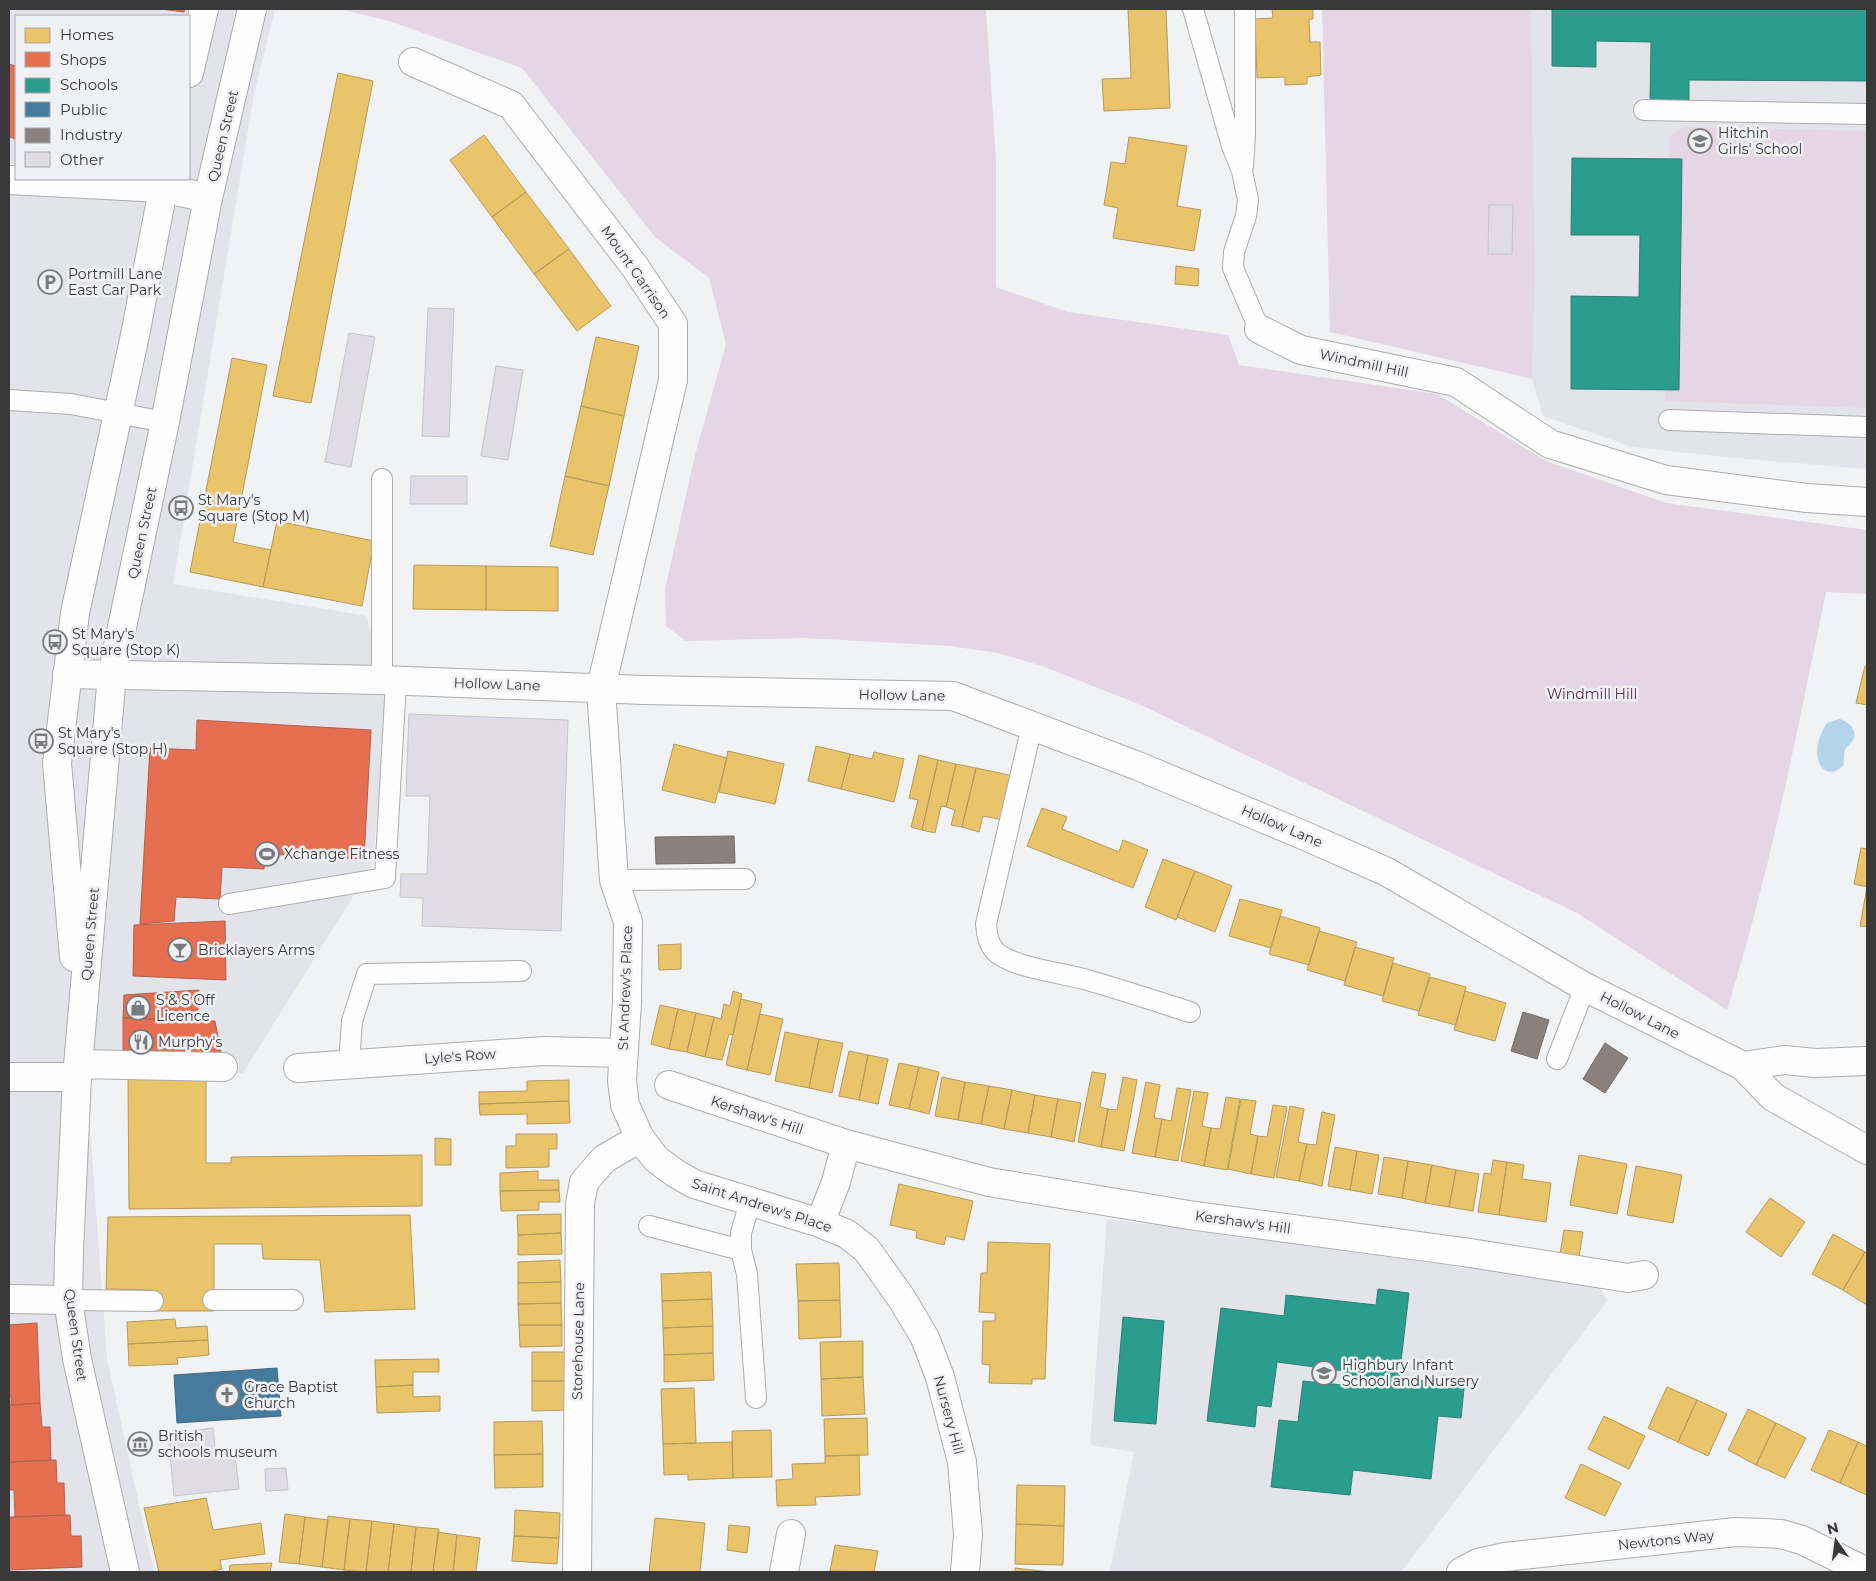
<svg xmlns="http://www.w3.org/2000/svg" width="1876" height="1581" font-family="Montserrat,sans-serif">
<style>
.built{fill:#e3e4ea;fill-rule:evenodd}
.green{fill:#e5d6e6}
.water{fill:#b4d5e9}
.homes{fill:#e9c46a;stroke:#b49a5c}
.shops{fill:#e76f51;stroke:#b35f4a}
.schools{fill:#2a9d8f;stroke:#2e7f76}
.public{fill:#457b9d;stroke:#41677f}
.industry{fill:#8a817c;stroke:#726b68}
.building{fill:#dfdce5;stroke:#c4c5c6}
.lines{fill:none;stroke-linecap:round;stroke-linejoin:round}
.service-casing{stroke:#acacad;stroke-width:22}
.minor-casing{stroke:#acacad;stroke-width:30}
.tertiary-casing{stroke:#acacad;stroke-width:30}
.secondary-casing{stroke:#acacad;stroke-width:30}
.service{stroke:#fdfdfd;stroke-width:20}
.minor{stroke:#fdfdfd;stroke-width:28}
.tertiary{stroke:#fdfdfd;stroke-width:28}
.secondary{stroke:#fdfdfd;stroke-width:28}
.labels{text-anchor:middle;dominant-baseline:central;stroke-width:5;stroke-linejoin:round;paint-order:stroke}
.poi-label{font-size:14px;fill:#39393a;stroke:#f0f1f4;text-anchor:start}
.street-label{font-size:14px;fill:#39393a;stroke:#f0f1f4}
.park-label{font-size:14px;fill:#582a58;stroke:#f0f1f4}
</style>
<rect width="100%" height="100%" fill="#f1f2f3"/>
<path class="built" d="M9,9H275L254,94L173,584L367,616L387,714L372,866L243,1073L86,1075L107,1359L154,1572H9ZM16,16H189V179H16Z
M1531,9H1867V469L1725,457L1632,447L1543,416L1532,379L1535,273Z
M1107,1219L1596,1280L1607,1301L1401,1572H1110L1134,1452L1090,1445Z"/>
<path class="green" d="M340,9H986L996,160V287L1068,312L1228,335L1239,365L1437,394L1546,461L1666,503L1867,530V594L1826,592C1797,732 1770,873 1727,1010L1577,913L1141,705L1042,666L998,653L950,646L806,638L686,641L666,626L665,590L695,455L726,344L709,278L655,237L522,68L389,21Z
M1322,9H1531L1535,273L1532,379L1330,332Z
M1684,127L1867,131V408L1665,401L1669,136Z"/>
<path class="water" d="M1839,719C1848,721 1858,729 1853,740C1851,744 1847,746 1845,750C1843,755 1845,761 1843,766C1830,778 1818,770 1817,753C1817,742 1821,732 1827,723Z"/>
<path class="homes" d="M1128,9H1166L1170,108L1104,111L1102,79L1131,78Z
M1272,9H1313V19H1309L1310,42H1320L1321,75L1307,77V84L1285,85V77L1257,78L1255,19L1273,18Z
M338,73L373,81L311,403L273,396Z
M484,135L526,192L492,217L450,160Z
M1129,137L1187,146L1177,206L1201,210L1194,251L1113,238L1118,208L1104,205L1111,162L1125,164Z
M526,192L569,249L534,274L492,217Z
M569,249L611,306L577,331L534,274Z
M1176,266L1199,269L1198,286L1175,284Z
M596,337L639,346L624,416L581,406Z
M232,358L267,365L233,542L271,550L263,587L190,572Z
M581,406L624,416L609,486L565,476Z
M565,476L609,486L593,555L550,546Z
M277,521L374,541L362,606L263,587Z
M414,565L486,566V610L413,609Z
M486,566L558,567V611L486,610Z
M1865,666L1867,667V705L1856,703Z
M674,744L727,758L715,803L662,790Z
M816,746L850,754L841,789L808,781Z
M728,751L784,764L775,804L719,792Z
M874,752L904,759L894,802L841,789L850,754L872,759Z
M919,755L938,760L922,830L911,827L918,800L909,798Z
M938,760L956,764L946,807L941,806L935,833L922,830Z
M956,764L976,768L962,827L951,825L955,810L946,807Z
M976,768L1014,776L1003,820L983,816L979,832L962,827Z
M1042,808L1067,817L1062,829L1119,852L1123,840L1148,850L1133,888L1027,846Z
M1861,848L1867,849V887L1854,884Z
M1163,859L1195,871L1176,920L1145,907Z
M1195,871L1232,886L1215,932L1177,917Z
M1867,887V927L1860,926Z
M1240,899L1282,910L1271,948L1229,936Z
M1280,916L1320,928L1309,965L1269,954Z
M1319,931L1357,942L1345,981L1307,970Z
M681,944V969L659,970L658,945Z
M1355,947L1394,958L1383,996L1344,985Z
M1393,963L1430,974L1419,1011L1382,1001Z
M1430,977L1466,987L1456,1025L1418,1015Z
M733,991L742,994L733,1035L729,1034L722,1060L705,1057L714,1017L721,1019L724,1004L730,1006Z
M1465,991L1506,1003L1495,1041L1454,1030Z
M741,999L762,1004L747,1070L726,1065Z
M660,1005L678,1009L669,1049L651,1044Z
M678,1009L696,1013L687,1052L669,1049Z
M696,1013L714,1017L705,1057L687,1052Z
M760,1014L783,1019L770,1075L747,1070Z
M785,1032L819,1039L809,1088L775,1081Z
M819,1039L843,1043L832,1093L809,1088Z
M849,1051L868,1055L859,1100L839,1096Z
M868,1055L888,1059L878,1104L859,1100Z
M899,1063L919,1067L909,1109L889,1105Z
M919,1067L939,1072L929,1114L909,1109Z
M1092,1072L1106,1074L1100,1107L1108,1109L1101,1147L1078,1142Z
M206,1077V1163H231V1157L422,1155V1206L129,1209L128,1078Z
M942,1077L965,1082L958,1120L935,1116Z
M1123,1077L1137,1080L1124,1151L1101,1147L1108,1109L1117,1110Z
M569,1080V1101L479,1104V1092L527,1091V1081Z
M965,1082L989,1086L981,1124L958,1120Z
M1146,1082L1160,1085L1154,1118L1162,1119L1155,1157L1132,1153Z
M989,1086L1012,1090L1004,1129L981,1124Z
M1177,1088L1191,1090L1178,1161L1155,1157L1162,1119L1171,1121Z
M1012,1090L1035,1095L1028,1133L1004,1129Z
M1194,1091L1208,1093L1202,1126L1211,1128L1204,1166L1181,1161Z
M1035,1095L1058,1099L1051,1137L1028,1133Z
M1226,1097L1240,1099L1227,1170L1204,1166L1211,1128L1220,1129Z
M1058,1099L1081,1103L1074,1142L1051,1137Z
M1241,1099L1256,1101L1250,1134L1258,1136L1251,1174L1228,1169Z
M569,1101L570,1123L527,1124V1114L480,1115L479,1104Z
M1273,1105L1287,1107L1274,1178L1251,1174L1258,1136L1267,1137Z
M1290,1106L1304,1109L1298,1142L1307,1144L1299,1181L1276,1177Z
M1322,1112L1335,1115L1322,1186L1299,1181L1307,1144L1316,1145Z
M516,1134H557V1149H549V1167L506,1168V1146H516Z
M435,1138L451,1139V1165H435Z
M1335,1147L1357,1151L1350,1190L1328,1186Z
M1357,1151L1379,1155L1372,1194L1350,1190Z
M1579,1155L1627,1164L1617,1214L1570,1205Z
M1384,1157L1408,1161L1402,1198L1378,1194Z
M1493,1160L1507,1162L1499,1215L1478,1212L1484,1173L1491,1174Z
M1408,1161L1432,1165L1425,1203L1402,1198Z
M1507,1162L1524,1165L1522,1179L1551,1183L1546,1222L1499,1215Z
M1432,1165L1456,1170L1449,1207L1425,1203Z
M1636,1166L1682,1175L1673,1223L1627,1215Z
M1456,1170L1479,1174L1473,1211L1449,1207Z
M538,1171V1180H559V1190L500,1191V1173Z
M899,1184L973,1201L964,1240L946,1236L944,1245L916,1238L917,1231L890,1225Z
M559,1190L560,1202H539V1210L501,1211L500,1191Z
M1770,1198L1805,1222L1781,1257L1746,1232Z
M561,1214V1233L518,1235L517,1215Z
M410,1215L415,1309L325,1312L320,1260L263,1259L262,1244H214V1311H153V1290L106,1289L108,1217Z
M1564,1230L1583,1232L1579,1257L1560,1254Z
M561,1233L562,1254L518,1255V1235Z
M1833,1234L1865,1252L1843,1290L1812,1274Z
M988,1242L1050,1244L1045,1379H1032V1384L989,1383L990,1365L982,1364L983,1321H995V1313L979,1312L981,1273H987Z
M1865,1252L1867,1254V1305L1843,1290Z
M560,1260L561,1282L518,1283V1262Z
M839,1263L840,1300L798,1301L796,1264Z
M711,1272L712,1299L662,1301L661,1274Z
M561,1282V1303L518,1304V1283Z
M712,1299L713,1326L663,1328L662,1301Z
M840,1300L841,1337L799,1339L798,1301Z
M561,1303L562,1325H519L518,1304Z
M175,1319L176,1328L207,1326L208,1340L128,1344L127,1322Z
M519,1325H562V1346L520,1347Z
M713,1326V1353L664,1355L663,1328Z
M208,1340L209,1355L177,1358L178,1364L129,1366L128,1344Z
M863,1341V1377L821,1379L820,1342Z
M532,1352H571V1381H532Z
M713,1353L714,1380L664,1382V1355Z
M439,1359V1372H413V1385L376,1387L375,1360Z
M863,1377L865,1414L822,1416L821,1379Z
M532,1381H571V1410L532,1411Z
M413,1385V1397L440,1396V1411L377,1413L376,1387Z
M1667,1387L1697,1400L1678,1442L1648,1428Z
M694,1388L696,1443L663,1444L661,1389Z
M1697,1400L1727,1414L1708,1456L1678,1442Z
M1748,1409L1776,1423L1756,1465L1728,1450Z
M1604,1416L1645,1436L1629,1469L1588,1449Z
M867,1418L868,1455L825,1456L824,1419Z
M542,1421L543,1454L494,1455V1422Z
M1776,1423L1806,1438L1785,1478L1756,1465Z
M771,1430L772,1477L733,1478L732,1431Z
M1829,1430L1858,1442L1840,1483L1811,1470Z
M732,1442L733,1478L688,1480V1474L664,1475L663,1444Z
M1858,1442L1867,1446V1495L1840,1483Z
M543,1454V1487L495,1488L494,1455Z
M859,1455L860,1495L815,1497L816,1505L777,1506L776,1480L793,1479L792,1464L825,1463V1456Z
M1581,1464L1621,1483L1605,1516L1565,1498Z
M1017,1485L1065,1486L1064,1526L1016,1524Z
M206,1498L213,1530L261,1523L265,1554L220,1560L222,1569L209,1572H159L144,1508Z
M515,1510L560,1513L559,1538L514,1536Z
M285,1514L305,1517L299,1564L279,1562Z
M328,1516L350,1519L344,1570L322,1567Z
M305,1517L328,1520L322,1567L299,1564Z
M655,1518L705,1523L700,1572H649Z
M350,1519L372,1521L366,1572L344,1570Z
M372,1521L394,1524L388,1572H366Z
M394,1524L416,1527L411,1572H388Z
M1016,1524L1064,1526L1063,1565L1015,1564Z
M729,1525L750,1527L747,1553L727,1550Z
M416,1527L439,1529L433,1572H411Z
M438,1532L457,1535L453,1572H433Z
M457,1535L480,1538L476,1572H453Z
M514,1536L559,1538L557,1564L512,1561Z
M835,1545L878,1551L874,1572L830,1571Z
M272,1563L270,1572H229L230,1565Z
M1015,1568L1050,1572H1015Z"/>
<path class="shops" d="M161,9H185L184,12Z
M9,64L16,66V139L9,137Z
M197,720L371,730L364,859L265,854L264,869L222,867L220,899L176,897L174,921L140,924L150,748L196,750Z
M225,921L226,980L133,976L134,925Z
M199,990L198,1011H174V1020L123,1018L124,995Z
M123,1018L215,1021L221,1053L123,1050Z
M37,1323L40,1403L11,1405V1397H9V1325Z
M40,1403L42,1427H50L51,1460L9,1462V1405Z
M56,1460L57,1483H64L65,1515L15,1517L14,1490H9V1462Z
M70,1515L71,1536H81L82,1567L9,1570V1517Z"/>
<path class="schools" d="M1552,9H1867V81L1689,80V102H1650L1651,42L1596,41V67L1552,66Z
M1572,158L1682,159L1679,390L1571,389V296L1639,297L1640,235H1571Z
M1378,1289L1409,1293L1399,1378L1442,1383L1443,1376L1465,1379L1461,1418L1438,1416L1431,1479L1353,1470L1350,1495L1271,1487L1279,1420L1298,1422L1303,1381L1343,1385L1345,1371L1277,1362L1271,1407L1257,1405L1255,1427L1207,1421L1221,1308L1284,1316L1286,1295L1376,1305Z
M1123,1317L1164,1321L1156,1424L1114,1421Z"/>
<path class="public" d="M277,1368L281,1416L177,1423L174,1375Z"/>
<path class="industry" d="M734,836L735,863L656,864L655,837Z
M1523,1012L1549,1020L1537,1059L1511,1051Z
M1605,1043L1628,1058L1605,1093L1583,1079Z"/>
<path class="building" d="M1489,205H1513L1512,254H1488Z
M428,308L454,309L449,437L422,436Z
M349,333L375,337L351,467L325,462Z
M496,366L523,370L508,460L481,456Z
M411,476H467V504H410Z
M409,714L568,720L561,931L422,926L423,898L400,897L401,874H427L430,796H406Z
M213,1428L216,1457L235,1455L239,1489L174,1496L168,1434Z
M286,1468L288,1490L266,1491L265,1469Z"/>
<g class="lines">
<g class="service-casing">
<path id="service" d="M1193,9L1232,146L1242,171L1248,200L1246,216L1234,252L1233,268L1259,329
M1644,110L1867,114
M1243,166L1245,134V9
M9,400L71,404L165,422
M1669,420L1867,427
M382,479V680
M1032,726L986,924C987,934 988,944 996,952C1012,967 1061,973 1084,979C1119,989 1155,1001 1190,1012
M614,880L745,879
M229,904L385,878L396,681
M1557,1059L1585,987
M349,1064L352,1021L367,974L521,971
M750,1202L741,1233V1250L747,1274L756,1398
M649,1226L741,1250
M68,1300L153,1301
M213,1300H293"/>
</g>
<g class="minor-casing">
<path id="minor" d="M413,62L511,105L635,267L673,324V380L601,688L614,880L628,922L627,1003L622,1081L625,1105L640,1138L656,1159L675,1173L694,1184L820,1223L847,1234L867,1250L902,1299L925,1338L940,1377L962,1462L968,1534L965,1572
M9,180L162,188L208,198
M1259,329L1301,350L1456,382L1550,444L1666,480L1807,498L1867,502
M79,1064L223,1067
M298,1068L544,1051L623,1053
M9,1077H77
M669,1085L846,1144L989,1182L1189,1215L1464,1252L1628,1278L1644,1275
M820,1223L836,1182L846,1144
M9,1299L68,1300
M577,1572L580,1204L584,1182L604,1159L640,1138
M784,1572L791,1534
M1461,1572L1478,1563L1505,1557L1736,1532L1764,1533L1781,1534L1802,1540L1867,1572"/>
</g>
<g class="tertiary-casing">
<path id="tertiary" d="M67,674L382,680L644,690L953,696L1138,766L1303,835L1387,872L1585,987L1743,1066L1773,1097L1867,1150
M1743,1066L1785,1060L1815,1063L1867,1061"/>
</g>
<g class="secondary-casing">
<path id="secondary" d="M189,73L204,9
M74,957L57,763L75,613L135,335L165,179
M125,1572L77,1359L68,1300L69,1251L77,1077L112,675L165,422L208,198L252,9"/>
</g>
<use href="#service" class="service"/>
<use href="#minor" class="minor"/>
<use href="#tertiary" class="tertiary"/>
<use href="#secondary" class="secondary"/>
</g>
<defs>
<g id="school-ring" transform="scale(1.25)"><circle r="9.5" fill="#f0f1f4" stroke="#797a7b" stroke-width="1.5"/><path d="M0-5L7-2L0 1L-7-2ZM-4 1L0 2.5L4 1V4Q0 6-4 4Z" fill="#797a7b"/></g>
<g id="parking-ring" transform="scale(1.25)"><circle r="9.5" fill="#f0f1f4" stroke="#797a7b" stroke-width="1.5"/><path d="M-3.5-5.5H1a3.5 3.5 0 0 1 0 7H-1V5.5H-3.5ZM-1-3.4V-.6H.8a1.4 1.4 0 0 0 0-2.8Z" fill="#797a7b"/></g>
<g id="bus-ring" transform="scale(1.25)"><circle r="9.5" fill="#f0f1f4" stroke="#797a7b" stroke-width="1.5"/><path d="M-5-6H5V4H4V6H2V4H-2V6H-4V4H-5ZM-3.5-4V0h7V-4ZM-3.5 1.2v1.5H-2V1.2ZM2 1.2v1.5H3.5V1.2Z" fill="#797a7b"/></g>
<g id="stadium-ring" transform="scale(1.25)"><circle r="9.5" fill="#f0f1f4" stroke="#797a7b" stroke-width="1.5"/><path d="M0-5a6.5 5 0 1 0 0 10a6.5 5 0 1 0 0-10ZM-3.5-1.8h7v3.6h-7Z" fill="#797a7b"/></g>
<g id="bar-ring" transform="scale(1.25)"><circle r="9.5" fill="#f0f1f4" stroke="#797a7b" stroke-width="1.5"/><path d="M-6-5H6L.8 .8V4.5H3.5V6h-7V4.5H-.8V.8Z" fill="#797a7b"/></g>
<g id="shop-ring" transform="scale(1.25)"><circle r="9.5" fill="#f0f1f4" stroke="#797a7b" stroke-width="1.5"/><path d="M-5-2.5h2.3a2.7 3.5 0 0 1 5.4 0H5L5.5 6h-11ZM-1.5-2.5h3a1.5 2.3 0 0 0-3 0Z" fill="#797a7b"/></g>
<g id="restaurant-ring" transform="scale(1.25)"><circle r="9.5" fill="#f0f1f4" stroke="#797a7b" stroke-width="1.5"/><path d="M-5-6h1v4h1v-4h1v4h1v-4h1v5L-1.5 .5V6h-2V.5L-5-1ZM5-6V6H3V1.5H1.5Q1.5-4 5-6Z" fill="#797a7b"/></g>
<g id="church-ring" transform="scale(1.25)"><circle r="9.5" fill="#f0f1f4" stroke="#797a7b" stroke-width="1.5"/><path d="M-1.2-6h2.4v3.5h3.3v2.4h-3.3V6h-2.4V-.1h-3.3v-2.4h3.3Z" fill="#797a7b"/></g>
<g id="museum-ring" transform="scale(1.25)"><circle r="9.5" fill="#f0f1f4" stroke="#797a7b" stroke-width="1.5"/><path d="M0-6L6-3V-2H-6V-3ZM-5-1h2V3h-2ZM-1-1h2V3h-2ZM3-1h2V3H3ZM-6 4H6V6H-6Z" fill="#797a7b"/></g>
</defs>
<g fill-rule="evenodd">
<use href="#school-ring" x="1700" y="141"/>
<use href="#parking-ring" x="50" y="282"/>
<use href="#bus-ring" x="181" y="508"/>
<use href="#bus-ring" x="55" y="642"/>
<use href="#bus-ring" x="41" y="741"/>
<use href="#stadium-ring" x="267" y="854"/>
<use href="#bar-ring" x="180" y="950"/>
<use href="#shop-ring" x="138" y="1008"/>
<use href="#restaurant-ring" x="141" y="1042"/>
<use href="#school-ring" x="1324" y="1373"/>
<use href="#church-ring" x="227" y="1395"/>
<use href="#museum-ring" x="140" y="1444"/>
</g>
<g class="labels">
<g class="poi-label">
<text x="1718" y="133">Hitchin<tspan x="1718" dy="16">Girls' School</tspan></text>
<text x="68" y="274">Portmill Lane<tspan x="68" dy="16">East Car Park</tspan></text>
<text x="198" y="500">St Mary's<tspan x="198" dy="16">Square (Stop M)</tspan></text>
<text x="72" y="634">St Mary's<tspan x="72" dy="16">Square (Stop K)</tspan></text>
<text x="58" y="733">St Mary's<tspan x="58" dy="16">Square (Stop H)</tspan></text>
<text x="284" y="854">Xchange Fitness</text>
<text x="198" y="950">Bricklayers Arms</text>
<text x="156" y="1000">S &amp; S Off<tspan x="156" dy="16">Licence</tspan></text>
<text x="158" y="1042">Murphy's</text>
<text x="1342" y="1365">Highbury Infant<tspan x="1342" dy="16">School and Nursery</tspan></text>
<text x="244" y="1387">Grace Baptist<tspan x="244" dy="16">Church</tspan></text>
<text x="158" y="1436">British<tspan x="158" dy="16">schools museum</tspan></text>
</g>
<g class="street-label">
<text transform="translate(223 136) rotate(-77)">Queen Street</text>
<text transform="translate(636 272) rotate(55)">Mount Garrison</text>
<text transform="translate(1364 363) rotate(12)">Windmill Hill</text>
<text transform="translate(142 533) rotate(-78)">Queen Street</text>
<text transform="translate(497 684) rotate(2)">Hollow Lane</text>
<text transform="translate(902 695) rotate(1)">Hollow Lane</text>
<text transform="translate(1282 826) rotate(23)">Hollow Lane</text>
<text transform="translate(90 934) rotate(-85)">Queen Street</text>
<text transform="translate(625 988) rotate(-88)">St Andrew's Place</text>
<text transform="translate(1640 1015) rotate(27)">Hollow Lane</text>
<text transform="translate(460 1056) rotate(-4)">Lyle's Row</text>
<text transform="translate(757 1115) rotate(18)">Kershaw's Hill</text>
<text transform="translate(762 1205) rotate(18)">Saint Andrew's Place</text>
<text transform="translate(1243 1222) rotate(8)">Kershaw's Hill</text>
<text transform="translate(76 1335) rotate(82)">Queen Street</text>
<text transform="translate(578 1341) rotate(-89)">Storehouse Lane</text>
<text transform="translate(949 1415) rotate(75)">Nursery Hill</text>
<text transform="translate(1666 1540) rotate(-6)">Newtons Way</text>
</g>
<g class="park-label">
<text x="1592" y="694">Windmill Hill</text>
</g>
</g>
<rect width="1876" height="1581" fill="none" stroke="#39393a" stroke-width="20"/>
<rect x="15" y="15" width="175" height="165" fill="#f0f1f4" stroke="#a7a7aa"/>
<rect x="25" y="28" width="25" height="15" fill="#e9c46a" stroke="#a7a7aa"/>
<text x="60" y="40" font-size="15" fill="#39393a">Homes</text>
<rect x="25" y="52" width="25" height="15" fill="#e76f51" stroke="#a7a7aa"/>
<text x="60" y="65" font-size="15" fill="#39393a">Shops</text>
<rect x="25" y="78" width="25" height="15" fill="#2a9d8f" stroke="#a7a7aa"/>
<text x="60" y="90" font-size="15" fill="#39393a">Schools</text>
<rect x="25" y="102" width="25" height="15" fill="#457b9d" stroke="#a7a7aa"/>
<text x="60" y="115" font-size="15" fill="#39393a">Public</text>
<rect x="25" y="128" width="25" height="15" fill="#8a817c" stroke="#a7a7aa"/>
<text x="60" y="140" font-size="15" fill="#39393a">Industry</text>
<rect x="25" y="152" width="25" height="15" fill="#dfdce5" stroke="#a7a7aa"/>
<text x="60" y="165" font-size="15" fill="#39393a">Other</text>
<g transform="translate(1836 1541) rotate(346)" stroke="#f0f1f4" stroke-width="4" paint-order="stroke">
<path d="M0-4L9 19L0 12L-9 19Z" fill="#39393a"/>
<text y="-8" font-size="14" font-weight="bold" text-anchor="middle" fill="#39393a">N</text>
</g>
</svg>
